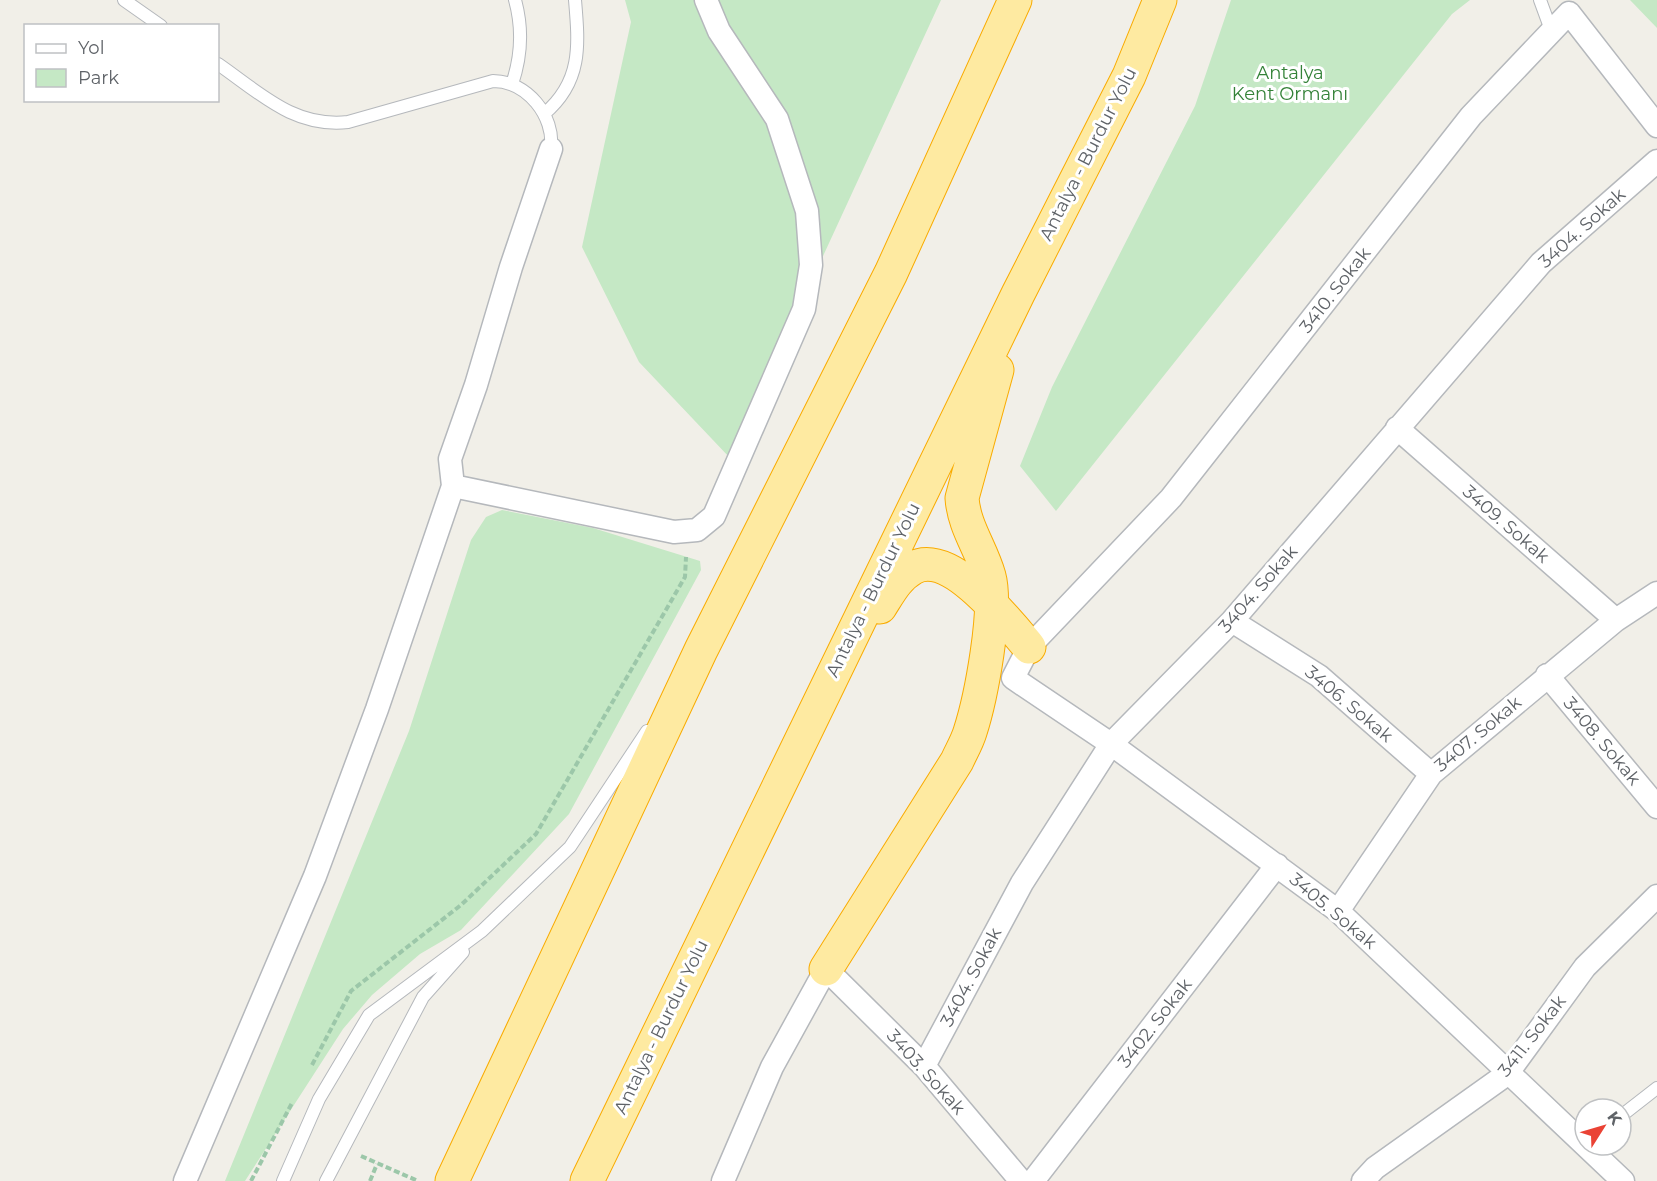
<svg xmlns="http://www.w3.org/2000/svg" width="1657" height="1181" font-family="Montserrat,sans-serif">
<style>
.green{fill:#c5e8c5}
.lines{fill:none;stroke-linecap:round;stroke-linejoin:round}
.service-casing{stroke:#b5b8bc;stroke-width:14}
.minor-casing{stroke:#b5b8bc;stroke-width:25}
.trunk-casing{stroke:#f9ab00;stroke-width:35}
.path{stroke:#9cc7a9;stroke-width:4;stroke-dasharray:6 3;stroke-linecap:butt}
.service{stroke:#fff;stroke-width:12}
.minor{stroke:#fff;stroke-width:22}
.trunk{stroke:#feeaa1;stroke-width:33}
.labels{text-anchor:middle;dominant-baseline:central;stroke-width:6;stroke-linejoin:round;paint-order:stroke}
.park-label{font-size:18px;fill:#348238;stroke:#fff}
.street-label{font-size:18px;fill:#5f6368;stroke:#fff}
</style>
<rect width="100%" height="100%" fill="#f1efe8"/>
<path class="green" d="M625,0H941L730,458L639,362L582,247L631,22Z
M1231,0H1470L1452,14L1056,511L1020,466L1052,387L1195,106Z
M1630,0H1657V28Z
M502,510L593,528L700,561L701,570L569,814L461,930L420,954L372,995L343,1029L245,1181H225L409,731L471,540L486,517Z"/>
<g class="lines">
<g class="service-casing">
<path id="service" d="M124,0L161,26
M1540,0L1551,30
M218,64C260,93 294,128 348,122L493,81C527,81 555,116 551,149
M512,84C522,55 523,29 515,0
M544,114C582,82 579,46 575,0
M1621,1116L1657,1088
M283,1181L319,1099L369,1015L482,931L570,847L647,731
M326,1181L423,997L463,952"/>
</g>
<g class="minor-casing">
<path id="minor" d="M1397,428L1616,620
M453,486L674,532L697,530L714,516L804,309L811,265L807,211L777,119L719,31L706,0
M1232,621L1319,676L1431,774
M1547,675L1657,807
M1338,911L1431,774L1616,620L1657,593
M924,1066L1022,883L1111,744L1232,621L1541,263L1657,161
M185,1181L315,876L377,709L453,486L450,459L476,385L511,267L551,149
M723,1181L772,1067L826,969L924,1066L1021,1181
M1033,1181L1277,865
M1363,1181L1375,1168L1507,1074L1585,967L1657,896
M1623,1181L1338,911L1111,744L1013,678L1029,647L1171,498L1471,116L1569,13L1657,126"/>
</g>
<g class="trunk-casing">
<path id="trunk" d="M880,607C889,593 897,577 913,568C950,548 1008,622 1029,647
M826,969L957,761C961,752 967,742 970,732C981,698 998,609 989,576C981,548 964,527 962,498L997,370
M452,1181L701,650L891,273L1015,0
M587,1181L1018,294L1129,76L1160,0"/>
</g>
<path class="path" d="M312,1065L351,991L461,905L536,834L685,577L686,557
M361,1156L418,1181
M251,1181L292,1103
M370,1181L377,1164"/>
<use href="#service" class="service"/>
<use href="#minor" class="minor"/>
<use href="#trunk" class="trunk"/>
</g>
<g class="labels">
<g class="park-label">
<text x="1290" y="73">Antalya<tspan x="1290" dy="21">Kent Ormanı</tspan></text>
</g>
<g class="street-label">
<text transform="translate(1088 154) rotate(-63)">Antalya - Burdur Yolu</text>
<text transform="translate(1582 228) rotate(-42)">3404. Sokak</text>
<text transform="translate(1335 290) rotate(-52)">3410. Sokak</text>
<text transform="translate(1506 524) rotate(41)">3409. Sokak</text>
<text transform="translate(1258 589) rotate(-49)">3404. Sokak</text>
<text transform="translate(873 590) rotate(-64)">Antalya - Burdur Yolu</text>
<text transform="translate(1349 704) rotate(40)">3406. Sokak</text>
<text transform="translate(1478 734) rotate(-40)">3407. Sokak</text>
<text transform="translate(1602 741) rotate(50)">3408. Sokak</text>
<text transform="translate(1333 911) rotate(40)">3405. Sokak</text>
<text transform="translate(971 977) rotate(-62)">3404. Sokak</text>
<text transform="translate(1155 1023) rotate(-52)">3402. Sokak</text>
<text transform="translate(661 1027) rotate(-64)">Antalya - Burdur Yolu</text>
<text transform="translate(1532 1036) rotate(-52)">3411. Sokak</text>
<text transform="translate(926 1072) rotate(48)">3403. Sokak</text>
</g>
</g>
<rect x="24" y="24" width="195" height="78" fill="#ffffff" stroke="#bfc1c3" stroke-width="1.5"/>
<rect x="36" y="44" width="30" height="9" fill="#ffffff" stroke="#bfc1c3" stroke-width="1.5"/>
<text x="78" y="54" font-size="18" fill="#5f6368">Yol</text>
<rect x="36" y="69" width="30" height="18" fill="#c5e8c5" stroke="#bfc1c3" stroke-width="1.5"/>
<text x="78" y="84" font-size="18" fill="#5f6368">Park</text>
<g transform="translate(1603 1127) rotate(53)"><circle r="28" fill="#ffffff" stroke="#bfc1c3" stroke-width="1.5"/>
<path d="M0-4.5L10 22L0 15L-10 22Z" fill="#ea4335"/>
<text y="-9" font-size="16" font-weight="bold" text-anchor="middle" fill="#5f6368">K</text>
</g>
</svg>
